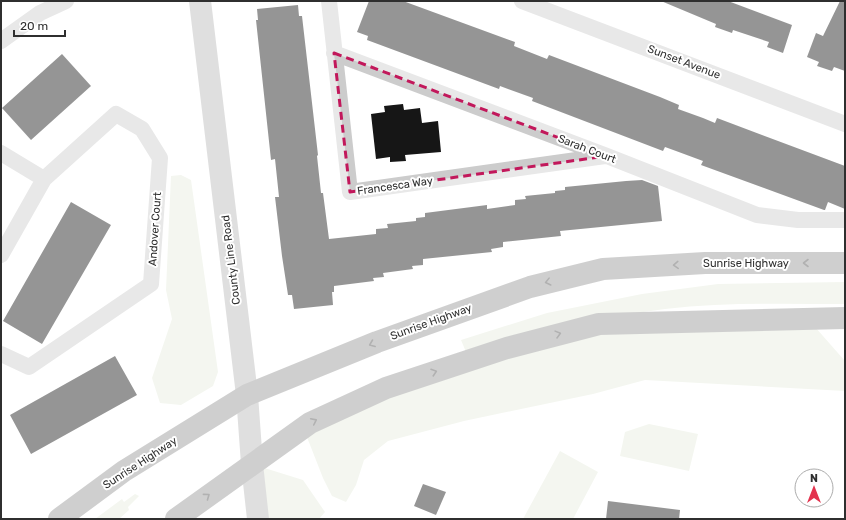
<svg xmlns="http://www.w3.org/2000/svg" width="846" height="520" font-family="Rubik,sans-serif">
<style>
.green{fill:#e6ecdd}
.building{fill:#161616}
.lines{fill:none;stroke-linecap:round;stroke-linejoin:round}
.street{stroke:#ccc;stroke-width:16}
.secondary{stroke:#b9b9b9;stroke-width:22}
.highway{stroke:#969696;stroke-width:22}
.oneway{stroke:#535353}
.marked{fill:none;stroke:#c2185b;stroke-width:3;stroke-dasharray:8 5;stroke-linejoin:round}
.labels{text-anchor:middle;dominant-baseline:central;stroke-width:4;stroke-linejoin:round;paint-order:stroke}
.street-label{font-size:11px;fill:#2f2f2f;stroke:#fff}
</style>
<rect width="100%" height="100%" fill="#fff"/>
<path class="green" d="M181,175L191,180L218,372L213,386L181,405L160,403L152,378L172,319L166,290L171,176Z
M845,282V304C785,304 725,302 665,309C598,317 532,335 466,352L461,340L547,313L642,294L718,284Z
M808,319L845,361V391L645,380L593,394L464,421L388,441L364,460L356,485L346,502L332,496L323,478L303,427L580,329Z
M649,424L698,434L689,471L620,456L625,432Z
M560,451L598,472L573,519H523Z
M252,464L303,480L325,512L319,519H258Z
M135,494L139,496L128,507L129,510L119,519H95L122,499L124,502Z"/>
<path class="building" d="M369,1H403L515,42L514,46L547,59L549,55L660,97L679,105L678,109L703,118L715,123L717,118L845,166V209L828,202L825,210H824L701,165L703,161L676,151L665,147L663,151L532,101L533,98L500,86L499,89L367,40L368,36L357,32Z
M661,1H728L792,25L783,53L767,47L769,42L733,30L732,33L715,27L716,24Z
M840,1H845V71L834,67L832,71L817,66L819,62L807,57L816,33L823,36Z
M298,5L299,16H302L318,155L317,156L321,193H323L329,239L376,234V229L388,228L387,224L416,221V218L425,217V213L487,205V209L515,205V200L526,199L525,196L555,193V191L565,190V187L626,181L642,180L658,186L662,221L560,231L561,236L503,242V247L491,249L492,252L423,259V265L412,266L413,269L383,273L384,277L373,278L374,281L334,286V292H332L333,305L294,309L292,295H288L282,256L275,197H279L275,159L271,160L256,20H258L257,9Z
M62,54L91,86L31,140L2,108Z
M403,104L404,110L420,108L422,123L438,121L441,152L405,155L406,161L390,162V157L376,159L371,114L385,112L384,106Z
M71,202L111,225L42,344L3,321Z
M115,356L137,395L31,454L10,415Z
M423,484L446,492L436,515L414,506Z
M608,501L680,510L679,519H606Z"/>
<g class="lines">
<path class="street" d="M329,1L350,192L605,156
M522,1L845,124
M1,41L40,13L66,1
M334,53L607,156L757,215L798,220H845
M1,153L44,179
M1,255L44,179L116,114L142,129L160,158L151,284L29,367L1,354"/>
<path class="secondary" d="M200,1L247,395L252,464L258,519"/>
<path class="highway" d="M59,519L124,471L247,395L377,342L530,287L603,269L705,263H845
M176,519L310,423L386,388L507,348L599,324L845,318"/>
</g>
<defs><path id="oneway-chevron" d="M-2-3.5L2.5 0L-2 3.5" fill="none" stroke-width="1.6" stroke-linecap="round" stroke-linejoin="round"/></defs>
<g class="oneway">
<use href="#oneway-chevron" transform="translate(806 263) rotate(-180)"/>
<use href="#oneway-chevron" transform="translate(676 265) rotate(177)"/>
<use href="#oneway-chevron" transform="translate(548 282) rotate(166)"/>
<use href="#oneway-chevron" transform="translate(558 334) rotate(-15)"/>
<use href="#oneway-chevron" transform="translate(372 344) rotate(158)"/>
<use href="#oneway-chevron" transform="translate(434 372) rotate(-18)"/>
<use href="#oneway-chevron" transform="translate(314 421) rotate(-26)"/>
<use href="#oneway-chevron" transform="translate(207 496) rotate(-36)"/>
</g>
<path d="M0 0H846V520H0ZM334,53L607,156L350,192Z" fill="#fff" fill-opacity=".55" fill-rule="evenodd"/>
<path class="marked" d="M334,53L607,156L350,192Z"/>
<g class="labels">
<g class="street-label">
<text transform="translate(684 62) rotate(21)">Sunset Avenue</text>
<text transform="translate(587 149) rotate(21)">Sarah Court</text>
<text transform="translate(395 186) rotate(-8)">Francesca Way</text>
<text transform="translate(155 229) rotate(-86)">Andover Court</text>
<text transform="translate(231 260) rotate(-97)">County Line Road</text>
<text x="746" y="263">Sunrise Highway</text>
<text transform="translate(431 322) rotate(-20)">Sunrise Highway</text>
<text transform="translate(140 463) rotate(-33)">Sunrise Highway</text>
</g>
</g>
<rect width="846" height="520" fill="none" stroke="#2f2f2f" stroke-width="4"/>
<g transform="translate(814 488)"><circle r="19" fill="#ffffff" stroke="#acacac"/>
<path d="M0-3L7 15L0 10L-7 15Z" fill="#e3334e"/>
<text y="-6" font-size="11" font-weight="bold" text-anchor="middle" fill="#2f2f2f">N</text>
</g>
<path d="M14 30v6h51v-6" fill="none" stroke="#2f2f2f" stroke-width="2"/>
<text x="20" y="30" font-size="12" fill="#2f2f2f" stroke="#ffffff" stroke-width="3" paint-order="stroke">20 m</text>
</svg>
